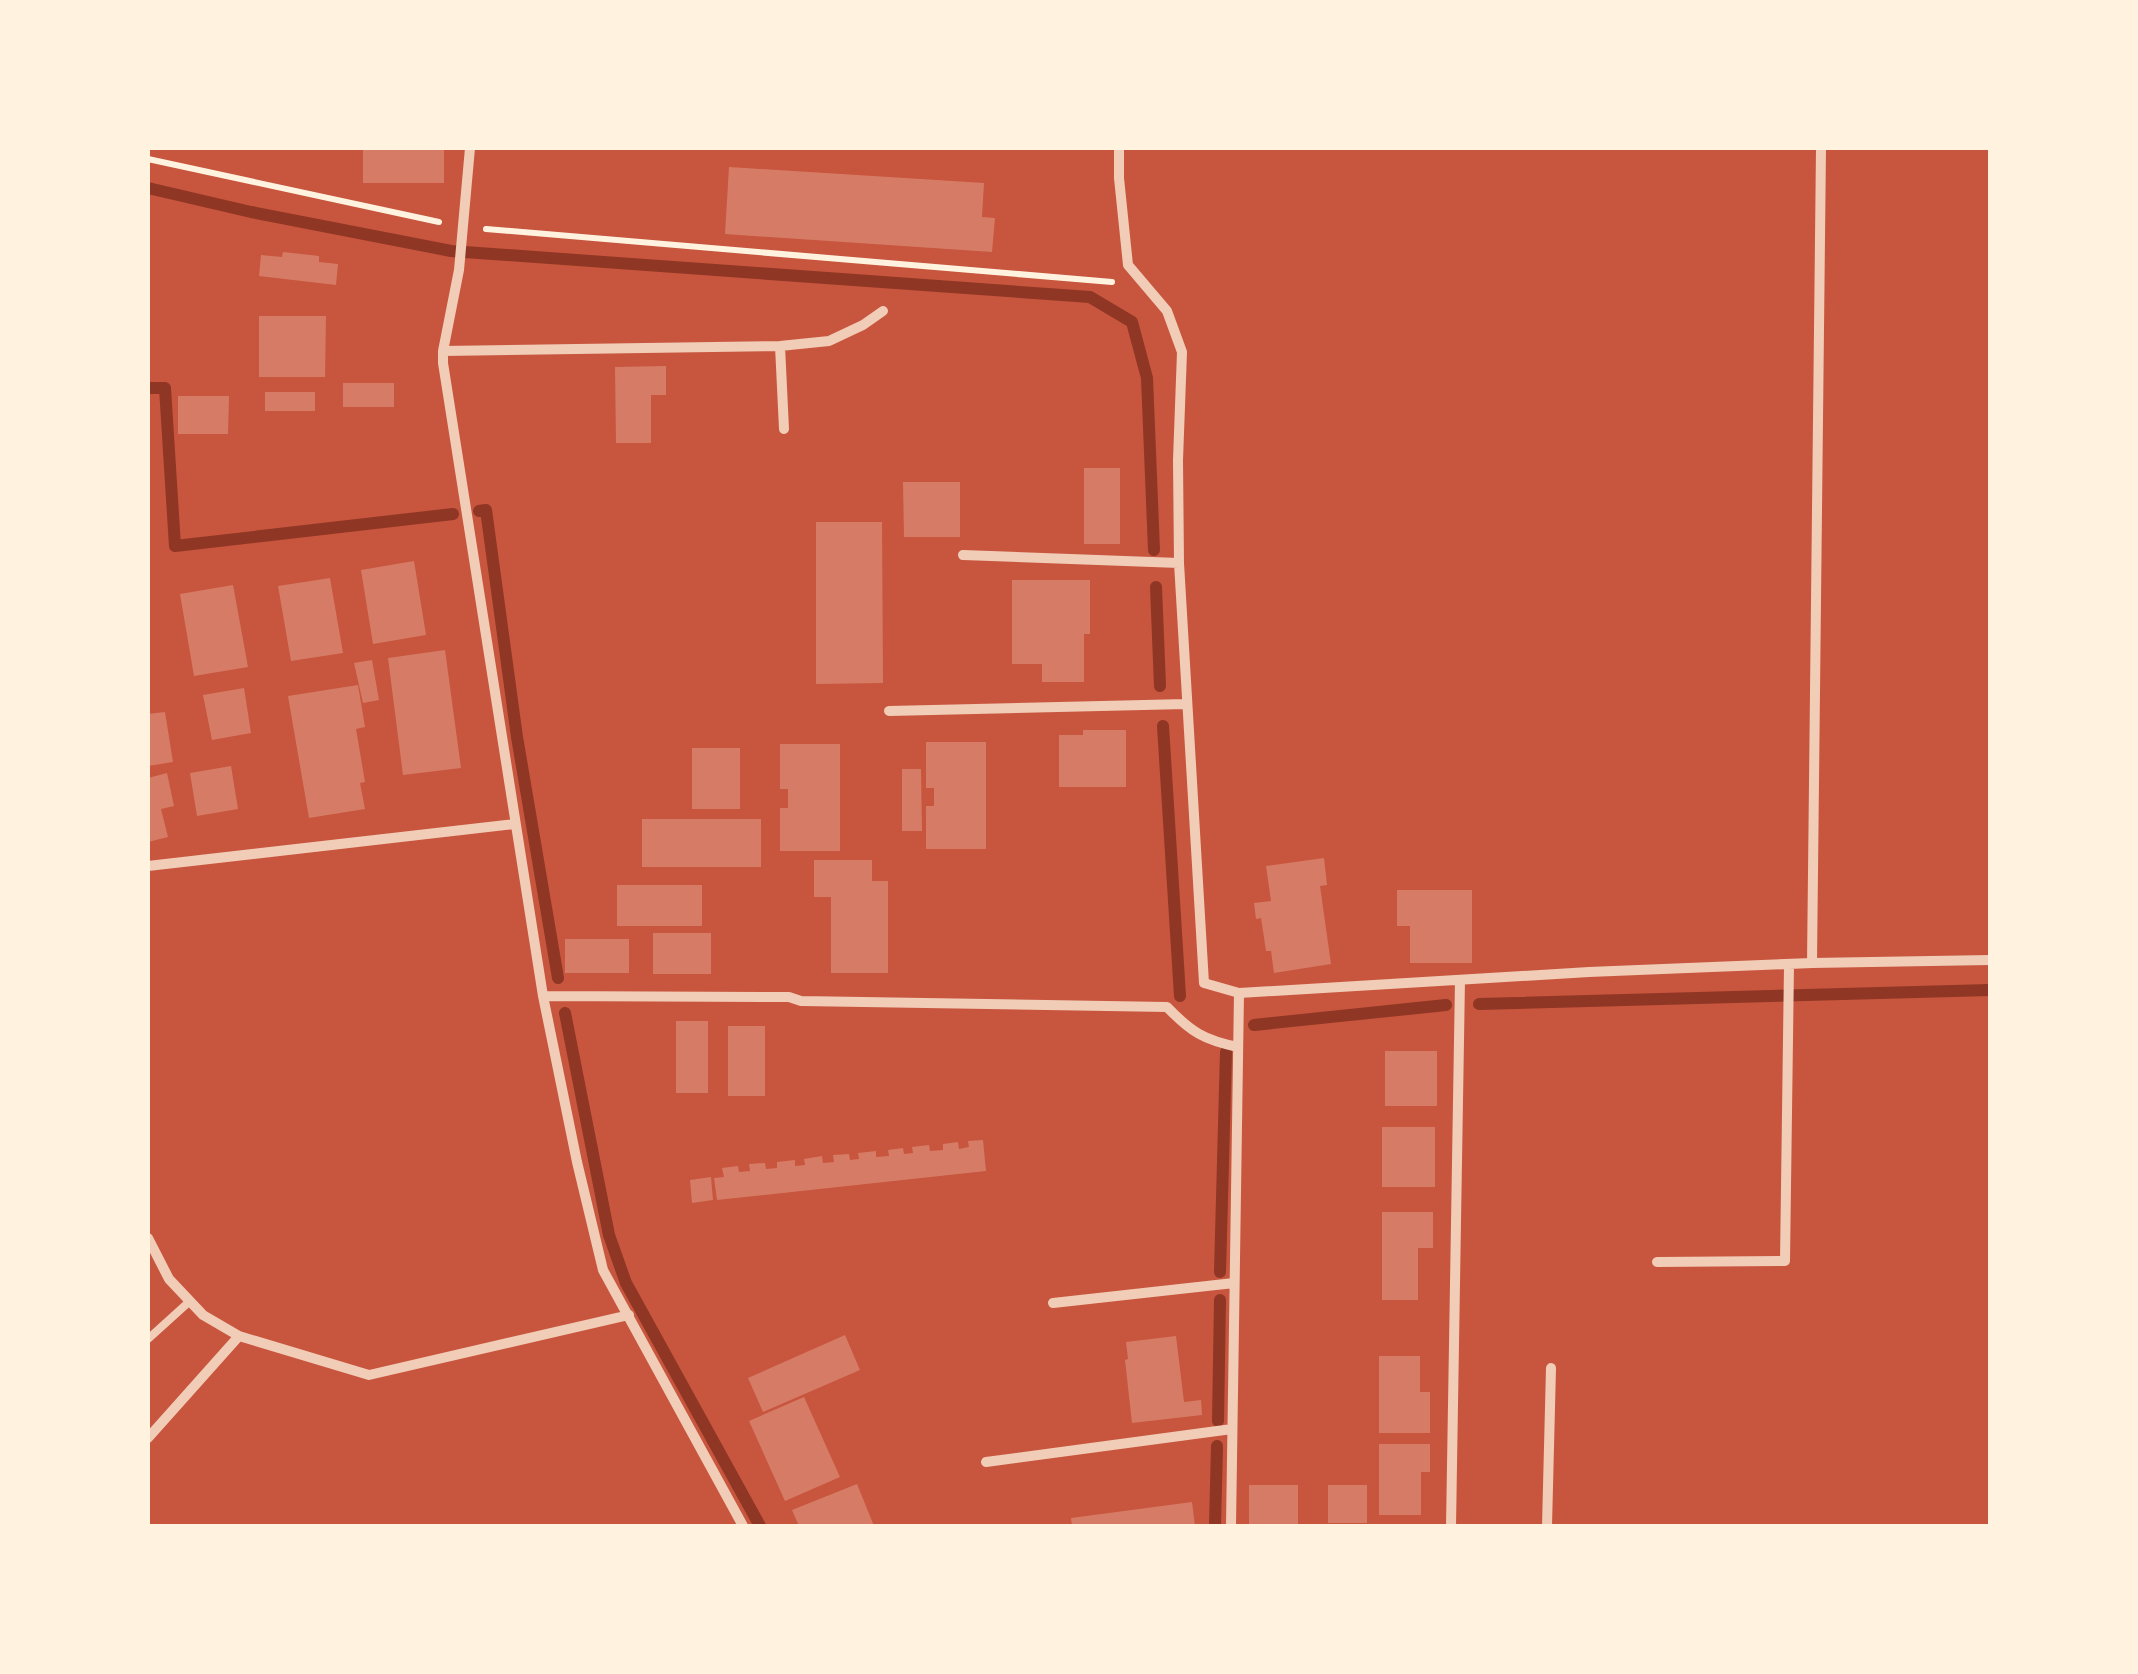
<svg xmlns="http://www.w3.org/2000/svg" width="2138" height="1674" font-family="'Work Sans',sans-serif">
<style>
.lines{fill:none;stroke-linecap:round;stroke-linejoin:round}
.stream{stroke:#8f3625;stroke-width:12}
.building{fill:#d67c66}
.path{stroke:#fff3e0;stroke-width:6}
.service{stroke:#f1ccb7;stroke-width:8}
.minor{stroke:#f1ccb7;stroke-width:10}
</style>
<rect width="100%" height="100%" fill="#c8553d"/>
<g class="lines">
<path class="stream" d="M148,188L251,212L451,251L1090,297L1132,322L1147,378L1154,550
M148,388H165L175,546L453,514
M479,511L486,510L517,737L558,978
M1156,587L1160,686
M1163,726L1180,996
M1479,1004L1990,990
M565,1013L609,1235L626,1283L760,1526
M1254,1025L1446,1005
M1220,1272L1226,1052
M1218,1421L1220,1300
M1215,1526L1217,1446"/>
</g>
<path class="building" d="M363,148H444V183H363Z
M729,167L984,183L982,217L995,218L992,252L725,234Z
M283,252L319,256V262L338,264L336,285L259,276L261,255L282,257Z
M259,316H326L325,377H259Z
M666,366V395H651V443H616L615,367Z
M343,383H394V407H343Z
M265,392H315V411H265Z
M178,396H229L228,434H178Z
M1084,468H1120V544H1084Z
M903,482H960V537H904Z
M816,522H882L883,683L816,684Z
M414,561L426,635L373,644L361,570Z
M330,578L343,653L291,661L278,586Z
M1012,580H1090V634H1084V682H1042V664H1012Z
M233,585L248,667L194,676L180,594Z
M445,650L461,768L403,775L388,658Z
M372,660L379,700L363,703L354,663Z
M358,685L365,727L356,729L365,782L360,783L365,809L309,818L288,696Z
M244,688L251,733L212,740L203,695Z
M165,712L173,762L148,766V714Z
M1083,730H1126V787H1059V735H1083Z
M926,742H986V849H926V806H934V788H926Z
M780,744H840V851H780V808H788V789H780Z
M692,748H740V809H692Z
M231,766L238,809L197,816L190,773Z
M902,769H921L922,831H902Z
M167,773L174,806L161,809L168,837L148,842V778Z
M642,819H761V867H642Z
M1324,858L1327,885L1320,886L1331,964L1274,973L1271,951H1266L1261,918L1256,919L1254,903L1271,901L1266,866Z
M814,860H872V881H888V973H831V897H814Z
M617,885H702V926H617Z
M1397,890H1472V963H1410V926H1397Z
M653,933H711V974H653Z
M565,939H629V973H565Z
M676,1021H708V1093H676Z
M728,1026H765V1096H728Z
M1385,1051H1437V1106H1385Z
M1382,1127H1435V1187H1382Z
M983,1140L986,1171L717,1200L714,1178L724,1177L722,1168L738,1166L739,1172L750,1171L749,1164L765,1163L766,1169L777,1168V1162L795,1160V1166L805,1165L804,1159L822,1156L823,1163L834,1162L833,1155L849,1154L850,1160L859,1159L858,1153L876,1151V1157L889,1156L888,1150L903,1148L904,1154L913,1153L912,1147L929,1145L930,1151L943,1150V1144L958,1142L959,1149L969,1147L968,1141Z
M711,1177L713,1200L692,1203L690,1180Z
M1382,1212H1433V1248H1418V1300H1382Z
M845,1335L860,1370L763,1412L748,1378Z
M1176,1336L1184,1402L1201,1400L1202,1415L1132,1423L1125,1360L1128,1359L1126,1342Z
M1379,1356H1420V1392H1430V1433H1379Z
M804,1397L840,1477L785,1501L749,1421Z
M1379,1444H1430V1472H1421V1515H1379Z
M857,1484L874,1526H799L792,1510Z
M1249,1485H1298V1526H1249Z
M1328,1485H1367V1523H1328Z
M1192,1502L1195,1526H1072L1071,1518Z"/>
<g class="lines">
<path class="path" d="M148,159L439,222
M486,229L1112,282"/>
<path class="service" d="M148,1339L190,1301"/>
<path class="minor" d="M470,148L459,270L443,351V363L543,996L577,1162L603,1270L743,1526
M1119,148V178L1128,265L1167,311L1182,352L1178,460L1179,563L1204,983L1239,993L1231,1526
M780,346L784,429
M443,351L780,346L829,341L863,325L883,311
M963,555L1179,563
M889,711L1186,704
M148,866L515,824
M1812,963L1821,148
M1239,993L1589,972L1812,963L1990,960
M543,996L789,997L801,1001L1167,1007C1191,1032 1204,1040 1238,1047
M148,1238L169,1279L203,1315L239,1336L369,1375L629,1315
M1657,1262L1785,1261L1789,965
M1053,1303L1234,1283
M148,1438L239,1336
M986,1462L1232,1429
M1451,1526L1460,980
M1547,1526L1551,1368"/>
</g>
<rect width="2138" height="1674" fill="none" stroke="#fff3e0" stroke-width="300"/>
</svg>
